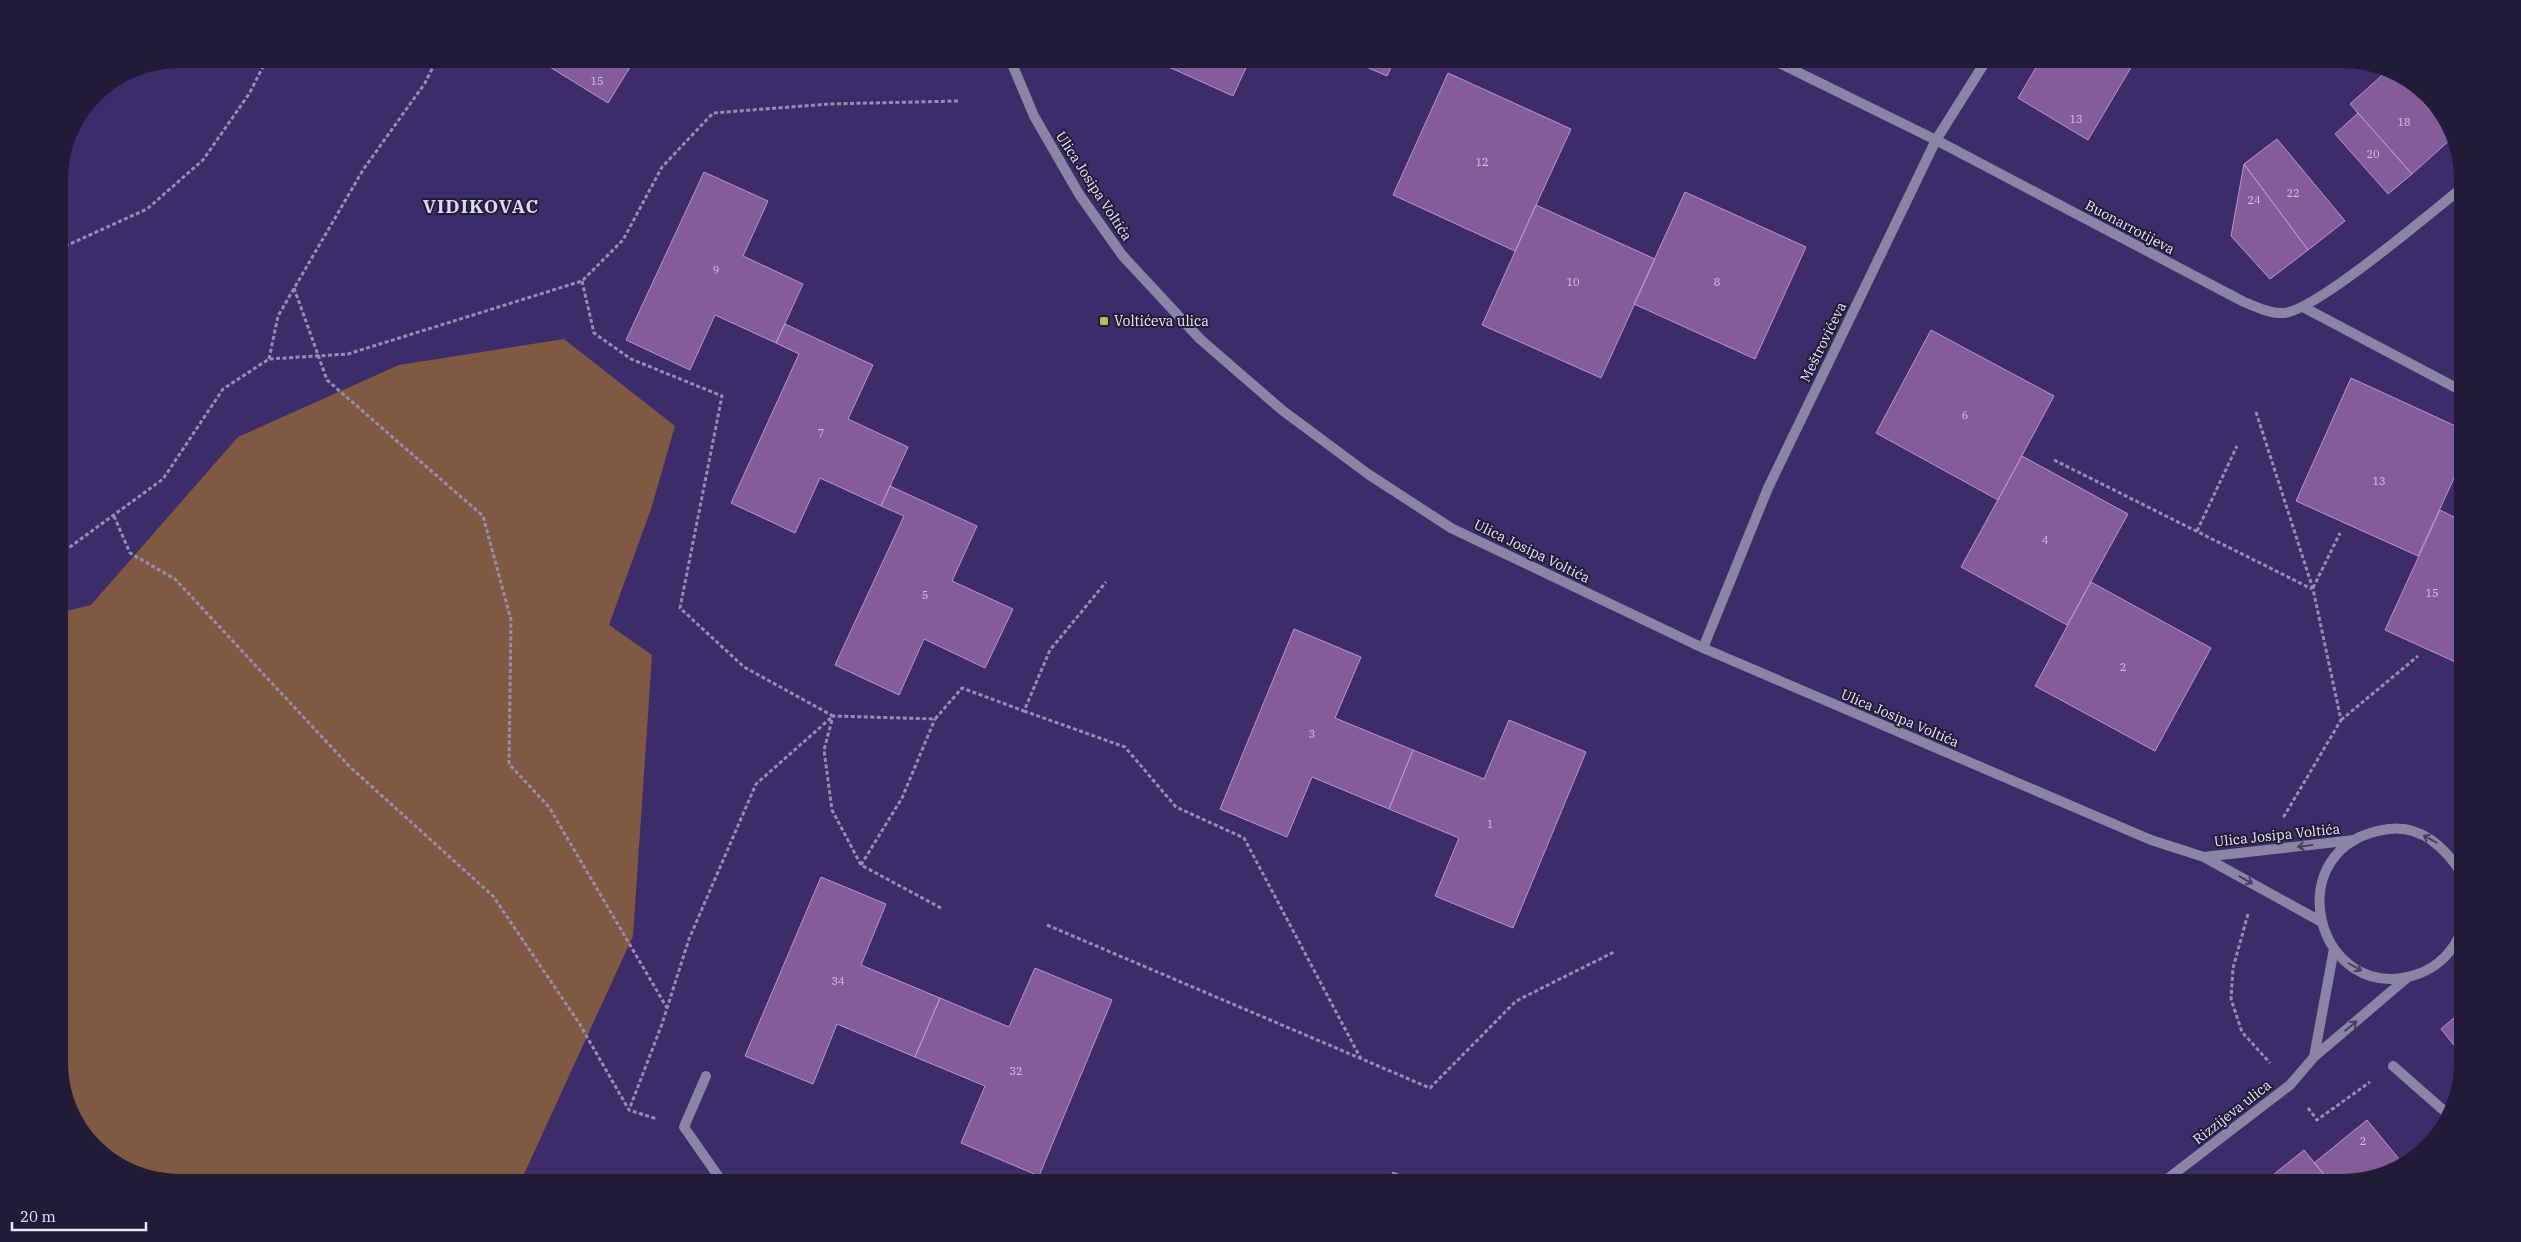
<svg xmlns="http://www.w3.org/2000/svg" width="2521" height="1242" font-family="'IBM Plex Serif',serif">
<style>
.green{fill:#7f5941}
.building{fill:#845c9a;stroke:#bd93d5}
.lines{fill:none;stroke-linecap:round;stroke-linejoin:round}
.path{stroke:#978db3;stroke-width:3;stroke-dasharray:4 2.5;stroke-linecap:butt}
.service{stroke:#8a85a4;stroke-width:10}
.minor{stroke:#8a85a4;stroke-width:10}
.tertiary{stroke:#8a85a4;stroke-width:10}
.oneway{stroke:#46405d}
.poi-dot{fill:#b9c046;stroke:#221b37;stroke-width:2}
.labels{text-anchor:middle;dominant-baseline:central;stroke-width:4;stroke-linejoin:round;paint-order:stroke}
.number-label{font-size:11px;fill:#d2c6e1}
.street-label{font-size:14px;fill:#ece9f9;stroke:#221b37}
.poi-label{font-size:14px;fill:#ece9f9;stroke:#221b37;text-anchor:start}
.district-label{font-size:19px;font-weight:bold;letter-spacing:1px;fill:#ddd8f6;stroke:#221b37}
</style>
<rect width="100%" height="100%" fill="#3d2c6a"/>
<path class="green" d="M564,339L675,426L651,509L609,625L652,655L633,936L520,1183H178L126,1171L79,1130L59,1072V613L91,605L238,437L399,365Z"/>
<path class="building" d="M537,59H635L608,103Z
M1151,59H1250L1233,96Z
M1348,59H1395L1387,76Z
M2041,59H2136L2088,140L2018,98Z
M2389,69L2395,71L2449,131L2451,139L2412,174L2350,104Z
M2395,71L2442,112L2449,131Z
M1448,73L1571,129L1515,251L1393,195Z
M2358,113L2412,174L2388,194L2335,134Z
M2277,139L2345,221L2308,250L2244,164Z
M2244,164L2308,250L2270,279L2231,236Z
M704,172L768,201L743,256L803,284L776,343L715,315L690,370L626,340Z
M1685,192L1806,247L1755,359L1634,304Z
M1536,205L1655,259L1601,378L1482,325Z
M785,324L873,365L848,419L908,447L881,506L820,478L795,533L731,503L799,354L776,343Z
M1931,330L2054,396L1998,500L1876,433Z
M2351,378L2462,429V461L2418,556L2296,501Z
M2022,456L2128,514L2067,625L1961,567Z
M890,486L977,526L952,581L1013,609L985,668L924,639L899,695L835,665L904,516L881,506Z
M2440,510L2462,521V665L2385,630Z
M2091,582L2211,648L2155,751L2035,686Z
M1294,629L1361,657L1335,718L1413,750L1389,809L1312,777L1287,837L1220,809Z
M1509,720L1586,752L1513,928L1435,896L1459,838L1389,809L1413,750L1484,779Z
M821,877L886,904L861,965L940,998L915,1057L837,1024L813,1084L745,1056Z
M1035,968L1112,1000L1039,1176L961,1143L985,1086L915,1057L940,998L1009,1027Z
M2462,1011V1055L2441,1029Z
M2367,1120L2404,1165L2343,1183H2331L2314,1163Z
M2304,1150L2331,1183H2263Z
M1393,1172L1419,1183H1388Z"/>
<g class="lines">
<path class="path" d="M59,249L147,209L203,160L249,94L267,59
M582,281L594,333L631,359L722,396L680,608L744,667L833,716L756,784L689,939L662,1024L629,1110
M294,288L327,380L483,516L511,620L509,764L549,807L667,1008
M269,359L278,316L363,170L425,83L437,59
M2256,412L2313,589L2341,720L2283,818
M2054,460L2312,589
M114,516L130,553L175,579L350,767L493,896L579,1023L629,1110L657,1119
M2197,531L2237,446
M59,555L163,479L223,389L269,359L348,354L582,281L623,240L662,167L713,113L829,104L959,101
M2313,588L2340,533
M1024,711L1125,747L1176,807L1244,838L1361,1059
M2341,720L2418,656
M861,865L902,798L935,719
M941,908L861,865L832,810L824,750L833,716L935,719L962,688L1024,711L1050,650L1106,582
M2248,914L2233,968L2231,999L2242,1032L2270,1063
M1047,925L1430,1088L1516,1001L1614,952
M2308,1108L2317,1120L2370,1082"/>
<path class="service" d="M2303,307L2462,391"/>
<path class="minor" d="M1010,59L1034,116L1079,194L1122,255L1200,339L1282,410L1368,474L1451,528L1703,648L2151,840L2204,857L2320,921
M1771,59L1936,140L2244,302C2256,307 2271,314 2284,313C2316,311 2431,212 2462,188
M1703,648L1768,488L1936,140L1987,59
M2204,857L2354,840
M2393,1066L2450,1116
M706,1076L684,1127L723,1183"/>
<path class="tertiary" d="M2462,874C2446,849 2422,825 2389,829C2273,844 2316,1009 2418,974C2438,967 2454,951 2462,930
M2314,1057L2334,949
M2162,1183L2290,1085L2314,1057L2408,977"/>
</g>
<defs><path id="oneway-shaft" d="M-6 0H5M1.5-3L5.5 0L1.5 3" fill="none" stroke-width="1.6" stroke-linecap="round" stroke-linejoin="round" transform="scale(1.25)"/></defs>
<g class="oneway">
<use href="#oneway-shaft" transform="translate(2430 839) rotate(-151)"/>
<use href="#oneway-shaft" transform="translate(2305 846) rotate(173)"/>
<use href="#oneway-shaft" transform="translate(2246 880) rotate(29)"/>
<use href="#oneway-shaft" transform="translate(2355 967) rotate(30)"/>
<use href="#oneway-shaft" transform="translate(2351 1026) rotate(-40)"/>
</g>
<rect class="poi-dot" x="1099" y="316" width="10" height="10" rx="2.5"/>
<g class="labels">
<g class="number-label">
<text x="597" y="81">15</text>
<text x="2076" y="119">13</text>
<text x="2404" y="122">18</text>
<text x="2373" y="154">20</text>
<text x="1482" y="162">12</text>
<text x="2293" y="193">22</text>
<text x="2254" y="200">24</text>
<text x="716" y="270">9</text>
<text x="1573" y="282">10</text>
<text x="1717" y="282">8</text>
<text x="1965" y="415">6</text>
<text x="821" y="433">7</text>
<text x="2379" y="481">13</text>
<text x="2045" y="540">4</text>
<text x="2432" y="593">15</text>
<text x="925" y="595">5</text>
<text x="2123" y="667">2</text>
<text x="1312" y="734">3</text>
<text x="1490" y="824">1</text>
<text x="838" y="981">34</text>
<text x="1016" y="1071">32</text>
<text x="2363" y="1141">2</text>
</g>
<g class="street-label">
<text transform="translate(1094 186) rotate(57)">Ulica Josipa Voltića</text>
<text transform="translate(2130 227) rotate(28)">Buonarrotijeva</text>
<text transform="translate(1823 342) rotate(-64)">Meštrovićeva</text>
<text transform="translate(1532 551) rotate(26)">Ulica Josipa Voltića</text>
<text transform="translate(1900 718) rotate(23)">Ulica Josipa Voltića</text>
<text transform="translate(2277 835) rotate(-6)">Ulica Josipa Voltića</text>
<text transform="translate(2232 1112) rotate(-38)">Rizzijeva ulica</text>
</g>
<g class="poi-label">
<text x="1114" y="321">Voltićeva ulica</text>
</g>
<g class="district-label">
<text x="481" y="206">VIDIKOVAC</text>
</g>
</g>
<path d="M0 0H2521V1242H0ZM179 68H2343A111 111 0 0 1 2454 179V1063A111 111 0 0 1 2343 1174H179A111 111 0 0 1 68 1063V179A111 111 0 0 1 179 68Z" fill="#221b37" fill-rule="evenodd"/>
<path d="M12 1222v8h134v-8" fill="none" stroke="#ece9f9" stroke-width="2.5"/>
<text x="20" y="1222" font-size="15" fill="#ece9f9" stroke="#221b37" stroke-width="4" paint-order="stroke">20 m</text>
</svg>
